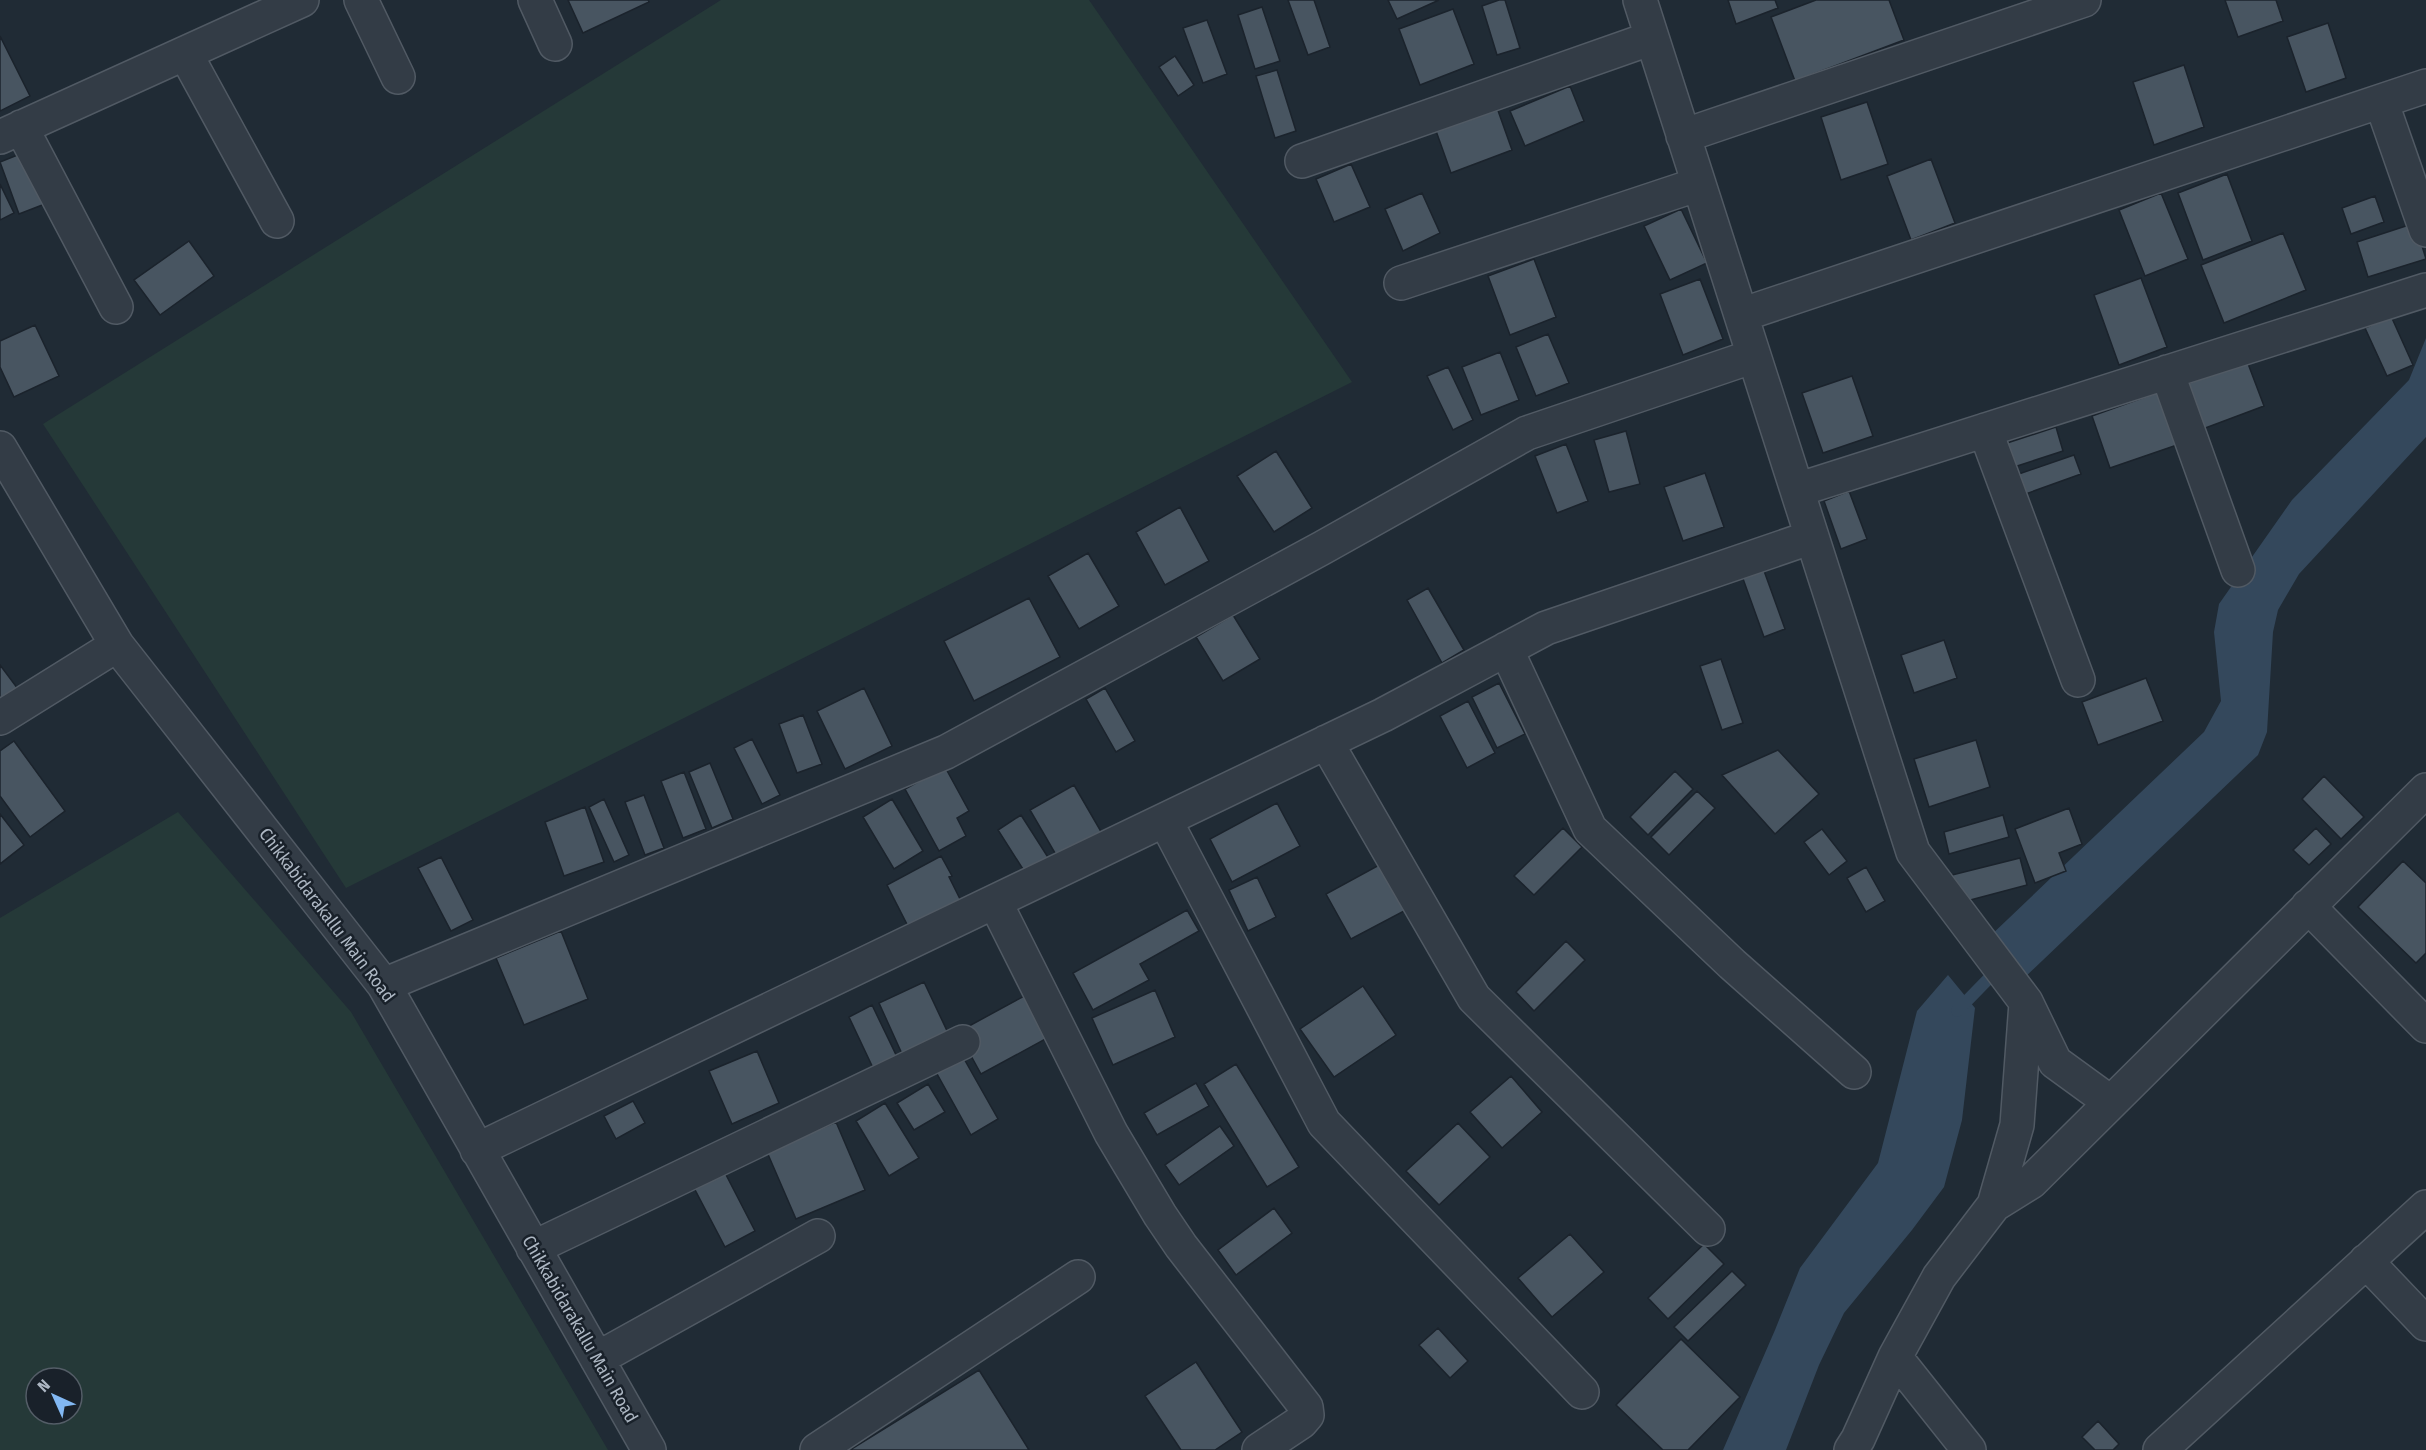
<svg xmlns="http://www.w3.org/2000/svg" width="2426" height="1450" font-family="'Fira Sans Condensed',sans-serif">
<style>
.green{fill:#253938;fill-rule:evenodd}
.water{fill:#34485c}
.lines{fill:none;stroke-linecap:round;stroke-linejoin:round}
.stream{stroke:#34485c;stroke-width:12}
.building{fill:#485561;stroke:#1b232c;stroke-width:1.5}
.minor-casing{stroke:#515a64;stroke-width:36}
.minor{stroke:#333c46;stroke-width:33}
.labels{text-anchor:middle;dominant-baseline:central;stroke-width:5;stroke-linejoin:round;paint-order:stroke}
.street-label{font-size:18px;fill:#adb7c3;stroke:#19212a}
</style>
<rect width="100%" height="100%" fill="#202b35"/>
<path class="green" d="M721,0H1089L1352,382L346,888L43,424Z
M178,812L351,1012L608,1450H0V918ZM36,1378H72V1414H36Z"/>
<path class="water" d="M2426,338V437L2299,574L2278,610L2273,632L2267,732L2258,755L2021,981L1987,939L2204,732L2221,701L2214,632L2219,604L2292,500L2409,380Z
M1948,975L1975,1008L1962,1120L1944,1187L1912,1230L1844,1313L1819,1365L1786,1450H1723L1775,1330L1800,1268L1878,1163L1917,1011Z"/>
<g class="lines">
<path class="stream" d="M1957,1011L1999,968"/>
</g>
<path class="building" d="M568,0H648L649,2L583,33Z
M1288,0H1314L1330,47L1308,55Z
M1388,0H1439L1397,19Z
M1499,0H1505L1520,48L1497,55L1482,6Z
M1728,0H1775L1778,8L1736,24Z
M1816,0H1889L1904,40L1795,81L1771,17Z
M2225,0H2276L2283,21L2238,37Z
M1262,7L1280,61L1255,69L1238,15Z
M1453,9L1474,64L1420,85L1399,29Z
M1207,20L1227,74L1203,83L1183,28Z
M2328,23L2346,78L2306,92L2287,37Z
M0,36L30,96L0,111Z
M1175,56L1194,85L1178,96L1159,67Z
M2184,65L2204,127L2154,145L2133,82Z
M1277,70L1296,131L1275,138L1256,76Z
M1570,86L1584,121L1525,146L1510,111Z
M1867,102L1888,164L1841,180L1821,117Z
M1496,105L1512,150L1451,173L1435,128Z
M30,150L50,202L19,214L0,162Z
M1931,159L1955,223L1911,240L1887,176Z
M1351,164L1370,207L1334,222L1316,179Z
M2227,174L2252,241L2203,260L2178,193Z
M0,184L14,213L0,220Z
M1422,193L1440,233L1403,251L1385,209Z
M2161,193L2188,259L2145,276L2119,210Z
M2375,196L2384,222L2351,234L2342,208Z
M1681,209L1707,263L1670,280L1644,226Z
M2415,223L2426,259L2368,277L2357,242Z
M2283,233L2306,290L2224,323L2201,265Z
M189,241L214,276L160,315L134,280Z
M1534,259L1556,317L1510,335L1488,276Z
M2141,278L2167,347L2119,365L2094,295Z
M1700,279L1723,339L1683,355L1660,294Z
M2391,316L2413,365L2387,376L2365,328Z
M35,325L59,376L14,397L0,367V341Z
M1548,334L1569,383L1536,396L1516,347Z
M1500,352L1519,400L1481,415L1462,367Z
M2247,361L2264,406L2200,430L2184,385Z
M1448,367L1473,420L1453,430L1427,376Z
M1852,376L1873,436L1823,453L1802,393Z
M2159,392L2177,445L2110,468L2092,416Z
M2056,427L2063,451L2011,468L2004,444Z
M1626,431L1640,484L1609,492L1594,440Z
M1566,444L1588,501L1557,513L1535,456Z
M1276,451L1312,508L1274,532L1237,476Z
M2074,455L2081,474L2020,496L2013,476Z
M1705,473L1724,527L1683,541L1664,487Z
M1849,491L1867,539L1841,549L1824,501Z
M1180,507L1209,561L1165,585L1136,532Z
M1088,553L1119,606L1079,629L1048,576Z
M1763,568L1785,629L1764,637L1742,576Z
M1428,588L1464,650L1442,663L1407,600Z
M1029,598L1060,657L974,701L944,641Z
M1233,615L1260,659L1223,681L1196,637Z
M1944,640L1957,678L1914,693L1901,655Z
M1721,659L1743,723L1722,730L1700,666Z
M0,665L18,689L0,702Z
M2146,678L2163,721L2098,745L2082,702Z
M1499,683L1525,734L1497,748L1472,697Z
M864,688L892,746L845,769L817,711Z
M1105,688L1135,741L1116,752L1086,699Z
M1468,701L1495,753L1467,768L1440,716Z
M803,715L822,764L797,773L779,724Z
M752,739L780,795L762,804L734,748Z
M1976,740L1990,787L1929,807L1914,759Z
M14,741L65,811L30,837L0,796V751Z
M1778,750L1819,794L1775,834L1722,775Z
M710,763L733,819L712,828L689,772Z
M945,767L969,811L957,818L966,836L939,851L905,789Z
M1675,771L1693,789L1648,835L1630,817Z
M684,772L706,829L683,838L661,781Z
M2324,776L2364,817L2341,839L2302,799Z
M1074,785L1103,835L1059,860L1030,810Z
M1697,791L1715,808L1669,855L1651,837Z
M644,795L664,848L645,855L625,802Z
M604,799L629,855L614,862L589,807Z
M892,799L923,851L894,869L863,817Z
M1277,803L1300,846L1232,882L1210,839Z
M585,807L604,862L564,876L545,822Z
M2069,808L2082,844L2059,853L2066,871L2035,883L2015,829Z
M0,814L24,845L0,864Z
M1021,815L1051,862L1028,877L998,830Z
M2003,815L2009,837L1949,854L1944,832Z
M1563,828L1582,847L1534,895L1514,876Z
M2316,828L2331,844L2309,865L2293,850Z
M1822,829L1847,861L1829,875L1804,842Z
M941,856L952,876L949,877L965,909L913,936L887,885Z
M441,857L473,920L451,931L418,868Z
M2020,858L2027,885L1959,903L1952,875Z
M2403,861L2426,883V953L2416,963L2358,907Z
M1381,864L1406,910L1351,939L1326,894Z
M1866,867L1885,901L1866,912L1847,878Z
M1257,877L1276,917L1248,931L1229,890Z
M1187,910L1199,931L1140,964L1149,980L1093,1010L1073,973Z
M561,931L588,999L524,1025L496,958Z
M1566,941L1585,960L1534,1011L1516,992Z
M924,982L949,1035L903,1056L879,1003Z
M1363,986L1396,1035L1334,1077L1300,1029Z
M1155,990L1175,1037L1113,1065L1092,1018Z
M1028,994L1051,1036L981,1074L958,1032Z
M872,1005L898,1059L874,1070L849,1017Z
M757,1051L779,1103L732,1124L709,1071Z
M963,1057L998,1119L971,1135L936,1072Z
M1236,1064L1299,1167L1267,1187L1204,1084Z
M1511,1076L1542,1112L1502,1148L1470,1112Z
M1196,1083L1209,1106L1157,1135L1144,1113Z
M928,1084L945,1112L914,1130L897,1103Z
M633,1101L645,1123L616,1139L604,1116Z
M885,1103L919,1158L889,1176L856,1121Z
M836,1122L865,1190L796,1219L767,1152Z
M1458,1123L1490,1157L1439,1205L1406,1171Z
M1220,1126L1234,1146L1179,1185L1165,1165Z
M723,1169L755,1231L725,1247L692,1184Z
M1274,1208L1292,1233L1236,1275L1218,1250Z
M1570,1234L1604,1272L1552,1317L1518,1278Z
M1704,1244L1724,1264L1668,1319L1648,1298Z
M1732,1271L1746,1285L1688,1341L1674,1327Z
M1438,1328L1468,1361L1450,1378L1419,1345Z
M1681,1339L1740,1397L1688,1450H1663L1616,1405Z
M1196,1362L1242,1432L1215,1450H1181L1145,1396Z
M979,1370L1029,1450H850Z
M2098,1421L2119,1444L2113,1450H2095L2082,1437Z"/>
<g class="lines">
<g class="minor-casing">
<path id="minor" d="M361,0L398,77
M535,0L555,44
M1640,0L1913,852L2026,1002L2055,1062L2110,1102
M185,53L277,221
M2381,101L2426,230
M21,127L116,307
M1683,136L2084,0
M0,137L302,0
M1302,161L1652,38
M1401,283L1699,184
M1741,315L2426,86
M2167,372L2238,570
M1985,430L2078,680
M0,448L117,645
M1797,490L2426,290
M1506,649L1590,829L1732,964L1854,1072
M0,718L117,645L384,985L649,1450
M1326,742L1474,998L1708,1229
M1165,820L1324,1123L1582,1392
M995,902L1111,1133L1160,1215L1181,1246L1306,1407L1307,1415L1301,1422L1259,1450
M2308,906L2426,1026
M384,985L946,752L1322,548L1527,433L1754,356
M477,1150L1383,715L1546,628L1812,537
M1994,1205L2031,1182L2426,790
M533,1248L963,1042
M2366,1261L2426,1324
M1895,1357L1969,1450
M597,1359L818,1236
M817,1450L1078,1277
M1851,1450L1858,1439L1895,1357L1939,1277L1994,1205L2017,1125L2026,1003
M2160,1450L2426,1207"/>
</g>
<use href="#minor" class="minor"/>
</g>
<g class="labels">
<g class="street-label">
<text transform="translate(327 915) rotate(53)">Chikkabidarakallu Main Road</text>
<text transform="translate(580 1329) rotate(60)">Chikkabidarakallu Main Road</text>
</g>
</g>
<g transform="translate(54 1396) rotate(315)"><circle r="28" fill="#19212a" stroke="#545d67" stroke-width="1.5"/>
<path d="M0-4.5L10 22L0 15L-10 22Z" fill="#82b8f3"/>
<text y="-9" font-size="16" font-weight="bold" text-anchor="middle" fill="#adb7c3">N</text>
</g>
</svg>
